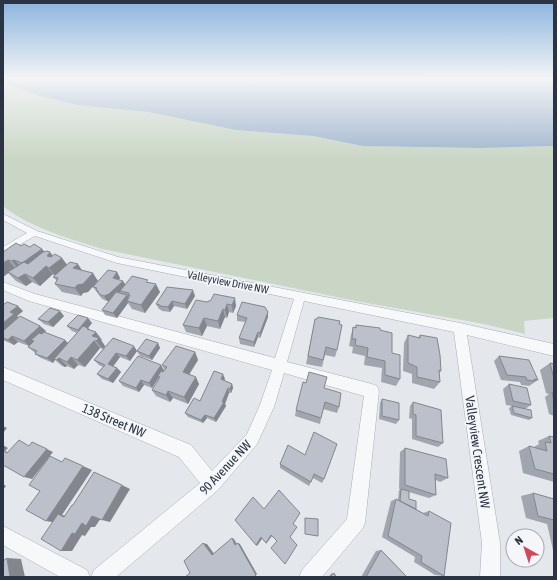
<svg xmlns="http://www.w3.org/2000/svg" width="557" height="580" font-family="'Asap Condensed',sans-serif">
	<rect width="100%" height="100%" fill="#e4e7ec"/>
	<!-- green -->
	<path fill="#c9d6c5" d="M 352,78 L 547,78 L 377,80 Z
		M 3,80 L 236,130 L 313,136 L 363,146 L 480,148 L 554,146 L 554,318 L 524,321 L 525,334 L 484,324 L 356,301 L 107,250 C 77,242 26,226 3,206 Z"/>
	<!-- water -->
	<path fill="#9fb4cc" d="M 3,78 L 377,80 L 554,78 L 554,146 L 480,148 L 363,146 L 313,136 L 236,130 L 149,112 L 77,105 L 40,96 L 3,82 Z"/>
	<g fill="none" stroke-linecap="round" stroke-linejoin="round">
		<!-- minor casing -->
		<g stroke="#a9aeb7" stroke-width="1">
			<path id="minor" d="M 3,214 L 37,231 L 118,257 L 460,323 L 554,344 L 554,356 L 467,335 L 500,543 L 500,577 L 480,577 L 482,543 L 454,332 L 304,301 L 287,362 L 372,384 L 377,386 L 379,391 L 365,523 L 362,529 L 322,577 L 299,577 L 302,570 L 347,519 L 364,396 L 284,373 L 274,407 L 257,444 L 218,490 L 116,577 L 91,577 L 94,570 L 200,483 L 179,457 L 3,380 L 3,367 L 191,445 L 212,471 L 247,434 L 260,405 L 272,370 L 29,301 L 3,290 L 3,282 L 35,294 L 275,358 L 294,299 L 117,263 L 35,236 L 3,254 L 3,247 L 27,233 L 3,220 Z
				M 3,526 L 87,570 L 90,577 L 60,577 L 3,545 Z"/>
		</g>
		<!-- minor -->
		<use href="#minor" fill="#f7f8fa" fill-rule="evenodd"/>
	</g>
	<!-- wall -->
	<path fill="#a1a5ae" d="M 21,246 L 42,249 L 44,251 L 67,265 L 82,270 L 98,281 L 88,292 L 83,293 L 81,296 L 62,292 L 55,284 L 57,281 L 53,277 L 55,276 L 53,274 L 40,286 L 32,282 L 26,286 L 16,281 L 8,273 L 3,277 L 3,252 Z
		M 117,272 L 120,278 L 118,280 L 123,281 L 125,284 L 149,282 L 160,292 L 145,313 L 132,309 L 128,303 L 117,318 L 105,315 L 102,310 L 109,300 L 107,301 L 102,299 L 93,287 Z
		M 195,296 L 187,309 L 174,306 L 170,312 L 162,311 L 161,310 L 159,309 L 156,304 Z
		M 211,300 L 236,306 L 233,313 L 229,312 L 227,318 L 225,317 L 220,329 L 207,326 L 202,336 L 186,332 L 183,325 L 207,302 Z
		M 3,305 L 23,311 L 17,316 L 18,317 L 40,326 L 46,331 L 44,332 L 68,343 L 77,333 L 72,331 L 67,326 L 92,323 L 88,328 L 102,340 L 101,340 L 105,346 L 103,349 L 100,348 L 85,367 L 78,365 L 74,369 L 67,366 L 65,367 L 62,366 L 55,360 L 53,363 L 41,358 L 35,354 L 35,353 L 34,352 L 28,347 L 29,346 L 18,342 L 14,345 L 3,340 Z
		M 237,315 L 268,317 L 260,338 L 258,337 L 254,347 L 240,344 L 239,338 L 246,322 L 237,321 Z
		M 64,316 L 53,327 L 44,324 L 38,319 Z
		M 315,319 L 337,350 L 335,357 L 325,355 L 322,367 L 306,364 Z
		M 356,325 L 380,330 L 392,353 L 400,379 L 396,386 L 381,382 L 382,368 L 364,365 L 365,356 L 352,353 L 353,347 L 349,346 L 351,335 L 353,327 L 355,328 Z
		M 408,335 L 418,338 L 420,335 L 441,371 L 439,373 L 440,382 L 434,389 L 412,383 L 412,374 L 403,371 L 404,343 Z
		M 113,338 L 137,351 L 158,343 L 160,348 L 152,360 L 140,356 L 137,351 L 130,361 L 120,357 L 113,366 L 117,368 L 121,372 L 113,383 L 102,379 L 97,374 L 103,367 L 99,365 L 94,360 Z
		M 195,352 L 198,360 L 189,375 L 199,384 L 188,404 L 173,398 L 170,402 L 156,396 L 152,390 L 159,378 L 159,377 L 152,388 L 144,385 L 139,392 L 123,386 L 119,381 L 164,370 L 163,372 L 165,370 L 162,365 Z
		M 499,356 L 538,380 L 529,386 L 521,385 L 520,382 L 501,380 L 494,361 Z
		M 550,363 L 554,364 L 554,416 L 549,414 L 545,397 L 549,394 L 546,393 L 540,370 Z
		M 225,379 L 224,380 L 232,384 L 233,388 L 231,393 L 229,393 L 225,404 L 226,406 L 216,422 L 207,418 L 203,423 L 188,417 L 185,413 Z
		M 509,384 L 531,405 L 525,409 L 532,418 L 529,420 L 511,415 L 509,408 L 512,406 L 506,405 L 503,389 Z
		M 324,388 L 339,407 L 337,413 L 323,409 L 320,424 L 295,416 L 296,410 Z
		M 382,399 L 399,420 L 396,424 L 379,419 L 380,403 Z
		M 413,402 L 443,443 L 438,447 L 412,439 L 412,419 L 409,418 L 410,406 Z
		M 549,436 L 554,437 L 554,482 L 523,473 L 519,451 L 529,446 L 534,447 L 539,444 L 538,441 Z
		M 288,445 L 324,479 L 322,483 L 313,478 L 309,486 L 280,468 L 280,464 Z
		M 405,448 L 448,478 L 440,482 L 436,480 L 436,495 L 429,498 L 409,492 L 409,499 L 416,509 L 423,513 L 429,511 L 444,576 L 435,575 L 414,562 L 415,557 L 382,537 L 391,501 L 396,499 L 398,500 L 399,490 L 401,489 L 399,489 L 400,452 Z
		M 533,493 L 554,499 L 554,550 L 553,550 L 547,524 L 526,518 L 521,496 Z
		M 381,550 L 407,577 L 361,577 L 376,551 Z
		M 332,573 L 334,573 L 336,577 L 328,577 Z"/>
	<!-- shaded-wall -->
	<path fill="#83868d" d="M 42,249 L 48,258 L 29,271 L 22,263 Z
		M 50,252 L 56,260 L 47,256 Z
		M 62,258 L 68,266 L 55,276 L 49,268 Z
		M 8,260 L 15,268 L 3,277 L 3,263 Z
		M 14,260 L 22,268 L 19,270 L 12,261 Z
		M 78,264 L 83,272 L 73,268 Z
		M 46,266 L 53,274 L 40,286 L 33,278 Z
		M 117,272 L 120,278 L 116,284 L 113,278 Z
		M 93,273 L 98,281 L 88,292 L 83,293 L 81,296 L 75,288 Z
		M 25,274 L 32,282 L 26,286 L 18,278 Z
		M 123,281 L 126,286 L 120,291 L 120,292 L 113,300 L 107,301 L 104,296 Z
		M 156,284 L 160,292 L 145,313 L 141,305 Z
		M 193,290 L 195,296 L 187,309 L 185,304 Z
		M 127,295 L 130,301 L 127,301 L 128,303 L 117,318 L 113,313 Z
		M 235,298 L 236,306 L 233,313 L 232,305 Z
		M 172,301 L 174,306 L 170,312 L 168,307 Z
		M 227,304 L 229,312 L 227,318 L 225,310 Z
		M 18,306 L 23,311 L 17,316 L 20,319 L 6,332 L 3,329 L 3,323 L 10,312 Z
		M 223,309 L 225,317 L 220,329 L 218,321 Z
		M 60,311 L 64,316 L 53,327 L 48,322 Z
		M 268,312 L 268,317 L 260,338 L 260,333 Z
		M 88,318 L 92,323 L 88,328 L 94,334 L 96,332 L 102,340 L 101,340 L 105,346 L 103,349 L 96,341 L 82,335 L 78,330 Z
		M 204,318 L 207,326 L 202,336 L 199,328 Z
		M 40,326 L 46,331 L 35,341 L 31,340 L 34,342 L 29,346 L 24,341 Z
		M 258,332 L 258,337 L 254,347 L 254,342 Z
		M 12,336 L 18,342 L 14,345 L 8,340 Z
		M 65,340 L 70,345 L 54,359 L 55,360 L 53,363 L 47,358 Z
		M 94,341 L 100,348 L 85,367 L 77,360 Z
		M 158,343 L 160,348 L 152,360 L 149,356 Z
		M 134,346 L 137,351 L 130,361 L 126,356 Z
		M 195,352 L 198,360 L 186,379 L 183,372 Z
		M 116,353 L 120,357 L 112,368 L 108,364 Z
		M 71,357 L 78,365 L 74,369 L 67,362 Z
		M 59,358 L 67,366 L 65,367 L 57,360 Z
		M 161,365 L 164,370 L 159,376 L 158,376 L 159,377 L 152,388 L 149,383 Z
		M 117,368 L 121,372 L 113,383 L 108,379 Z
		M 223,374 L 225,379 L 223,383 L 221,379 Z
		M 196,377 L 199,384 L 188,404 L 184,397 Z
		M 141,380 L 144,385 L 139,392 L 136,388 Z
		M 232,384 L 233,388 L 231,393 L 230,389 Z
		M 228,388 L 229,393 L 225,404 L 226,406 L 216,422 L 214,418 L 222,402 Z
		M 168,391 L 173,398 L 170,402 L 166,395 Z
		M 205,415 L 207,418 L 203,423 L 201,420 Z
		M 3,426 L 7,428 L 3,433 Z
		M 32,442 L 53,452 L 32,479 L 24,477 Z
		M 3,445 L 8,448 L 5,451 L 12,454 L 3,453 Z
		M 83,466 L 92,470 L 62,515 L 68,516 L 57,523 L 46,521 Z
		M 3,484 L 6,486 L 3,490 Z
		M 122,485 L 130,489 L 110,522 L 102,520 Z
		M 92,516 L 101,518 L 95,527 L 91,527 L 85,536 L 82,535 L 72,551 L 61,551 L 72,533 L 82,523 Z
		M 271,535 L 272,536 L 266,544 L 266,543 Z
		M 261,537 L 262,539 L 257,546 L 256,545 Z
		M 232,538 L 234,539 L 238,546 L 235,545 Z
		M 203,543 L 207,544 L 215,555 L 212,555 Z
		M 238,543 L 240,544 L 257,574 L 254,577 Z
		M 7,558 L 21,559 L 25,577 L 10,577 Z"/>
	<!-- building -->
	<path fill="#bbc0ca" stroke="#83868d" d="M 16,243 L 21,246 L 24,244 L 30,247 L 34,244 L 42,249 L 22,263 L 14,260 L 12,261 L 8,260 L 3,263 L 3,252 Z
		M 47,251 L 50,252 L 47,256 L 51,257 L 55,254 L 62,258 L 49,268 L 46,266 L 33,278 L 25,274 L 18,278 L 8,272 L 24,262 L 28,264 L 43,252 Z
		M 70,262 L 78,264 L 73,268 L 93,273 L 83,284 L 77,285 L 75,288 L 55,284 L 58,278 L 53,277 Z
		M 108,270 L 117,272 L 113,278 L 123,281 L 109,294 L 104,296 L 99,294 L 98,291 L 96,290 L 97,288 L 93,287 Z
		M 132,276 L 148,280 L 146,282 L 156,284 L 141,305 L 127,301 L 130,295 L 128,295 L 129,293 L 120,291 Z
		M 167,287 L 193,290 L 185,304 L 172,301 L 168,307 L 160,306 L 160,305 L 156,304 Z
		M 116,292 L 127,295 L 113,313 L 102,310 Z
		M 214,294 L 235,298 L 232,305 L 227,304 L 225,310 L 223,309 L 218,321 L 204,318 L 199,328 L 183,325 L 196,300 L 207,302 L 211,300 Z
		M 7,302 L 18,306 L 10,312 L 14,314 L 3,323 L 3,305 Z
		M 242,302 L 265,307 L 268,312 L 260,333 L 258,332 L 254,342 L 239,338 L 247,318 L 237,315 Z
		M 50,308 L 60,311 L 48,322 L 38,319 Z
		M 78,315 L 88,318 L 78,330 L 67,326 Z
		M 20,316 L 40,326 L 24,341 L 12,336 L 8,340 L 3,338 L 3,331 Z
		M 318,317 L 340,321 L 339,324 L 342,325 L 337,350 L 326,347 L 323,360 L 308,356 L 315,319 L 317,319 Z
		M 356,325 L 380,328 L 380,330 L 392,333 L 392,353 L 400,355 L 400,379 L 385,375 L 385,361 L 367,357 L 368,348 L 355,345 L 356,339 L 352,339 L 353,327 L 356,328 Z
		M 83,326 L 88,328 L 87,329 L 96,332 L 92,336 L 99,338 L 96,341 L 94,341 L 77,360 L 71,357 L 67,362 L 59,358 L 57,360 L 54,359 Z
		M 44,332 L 65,340 L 47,358 L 35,354 L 37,351 L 28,347 L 34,341 L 31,340 L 39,333 L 42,334 Z
		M 408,335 L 420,338 L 420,335 L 437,338 L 440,355 L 441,371 L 439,370 L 440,382 L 417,377 L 417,367 L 408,363 Z
		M 113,338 L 134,346 L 126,356 L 116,353 L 108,364 L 117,368 L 108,379 L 97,374 L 105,365 L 94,360 Z
		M 146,339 L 158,343 L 149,356 L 137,351 Z
		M 176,346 L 195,352 L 183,372 L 196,377 L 184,397 L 168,391 L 166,395 L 152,390 L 160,377 L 158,376 L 161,371 L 163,372 L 167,367 L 162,365 Z
		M 138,356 L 161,365 L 149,383 L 141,380 L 136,388 L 119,381 Z
		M 499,356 L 529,360 L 538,380 L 534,379 L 535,381 L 527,380 L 526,377 L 507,375 Z
		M 550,363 L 554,364 L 554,379 Z
		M 214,371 L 223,374 L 221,379 L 232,384 L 230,389 L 228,388 L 222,402 L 224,402 L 214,418 L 205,415 L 201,420 L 185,413 L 194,398 L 200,401 Z
		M 309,372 L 327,377 L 324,388 L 341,393 L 339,407 L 325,402 L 321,418 L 296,410 L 303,382 L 306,383 Z
		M 509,384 L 527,388 L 531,405 L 513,401 Z
		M 552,392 L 554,393 L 554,402 Z
		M 382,399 L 399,403 L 399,420 L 382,416 Z
		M 413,402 L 441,410 L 443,443 L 416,436 L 416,415 L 413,414 Z
		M 512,406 L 531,410 L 532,418 L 514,413 Z
		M 314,432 L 337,444 L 324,479 L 314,474 L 311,482 L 280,464 L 288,445 L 305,455 Z
		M 549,436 L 554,437 L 554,474 L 535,469 L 529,446 L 547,451 L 545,442 L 551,443 Z
		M 19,440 L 29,446 L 32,442 L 47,449 L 24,477 L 3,465 L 3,452 L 4,451 L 7,453 Z
		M 405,448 L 446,459 L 448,478 L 435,474 L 436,495 L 405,485 Z
		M 50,456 L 62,462 L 65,458 L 83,466 L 46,521 L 26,510 L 40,491 L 29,485 Z
		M 94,472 L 122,485 L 102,520 L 92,516 L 86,526 L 82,523 L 75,534 L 72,533 L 61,551 L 41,539 L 58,514 L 64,517 L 72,505 L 73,505 Z
		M 401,489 L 409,491 L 409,499 L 416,501 L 416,509 L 400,501 Z
		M 279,490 L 300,513 L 293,524 L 297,527 L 290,537 L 297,545 L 285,564 L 271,548 L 277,541 L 271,535 L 266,543 L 261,537 L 256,545 L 235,520 L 253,497 L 264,509 Z
		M 533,493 L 554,499 L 554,520 L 538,516 Z
		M 396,499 L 428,516 L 429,511 L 451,523 L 444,576 L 421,562 L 422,556 L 388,536 Z
		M 305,518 L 318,519 L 318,536 L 305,534 Z
		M 232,538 L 235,545 L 238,543 L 256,575 L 254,577 L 185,577 L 190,573 L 184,561 L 203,543 L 212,555 Z
		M 381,550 L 407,577 L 366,577 Z
		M 7,558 L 10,577 L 3,577 L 3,561 Z
		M 334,573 L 336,577 L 330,577 Z"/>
	<!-- sky -->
	<linearGradient id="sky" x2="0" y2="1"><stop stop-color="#8bb4dd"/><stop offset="0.49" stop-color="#f3f4f6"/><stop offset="1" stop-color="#f3f4f6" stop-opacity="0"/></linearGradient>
	<rect width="557" height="160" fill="url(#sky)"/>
	<g text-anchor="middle" stroke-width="3.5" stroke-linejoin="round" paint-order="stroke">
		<!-- street labels -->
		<g font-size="11" fill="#2b3445" stroke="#f4f6f9">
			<text transform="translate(228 282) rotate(11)" y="4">Valleyview Drive NW</text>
		</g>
		<!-- near-street labels -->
		<g font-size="13" fill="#2b3445" stroke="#f4f6f9">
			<text transform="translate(114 420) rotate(23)" y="5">138 Street NW</text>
			<text transform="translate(478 452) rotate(82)" y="5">Valleyview Crescent NW</text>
			<text transform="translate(225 467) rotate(-47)" y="5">90 Avenue NW</text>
		</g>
	</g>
	<!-- border -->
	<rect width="557" height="580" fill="none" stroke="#2b3445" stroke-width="8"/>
	<!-- north arrow -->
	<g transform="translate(525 548) rotate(321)"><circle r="19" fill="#f4f6f9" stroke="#a4a8b1"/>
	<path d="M0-3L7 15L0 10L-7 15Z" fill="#d1495b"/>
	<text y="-6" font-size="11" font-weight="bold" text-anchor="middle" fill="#2b3445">N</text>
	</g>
</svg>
